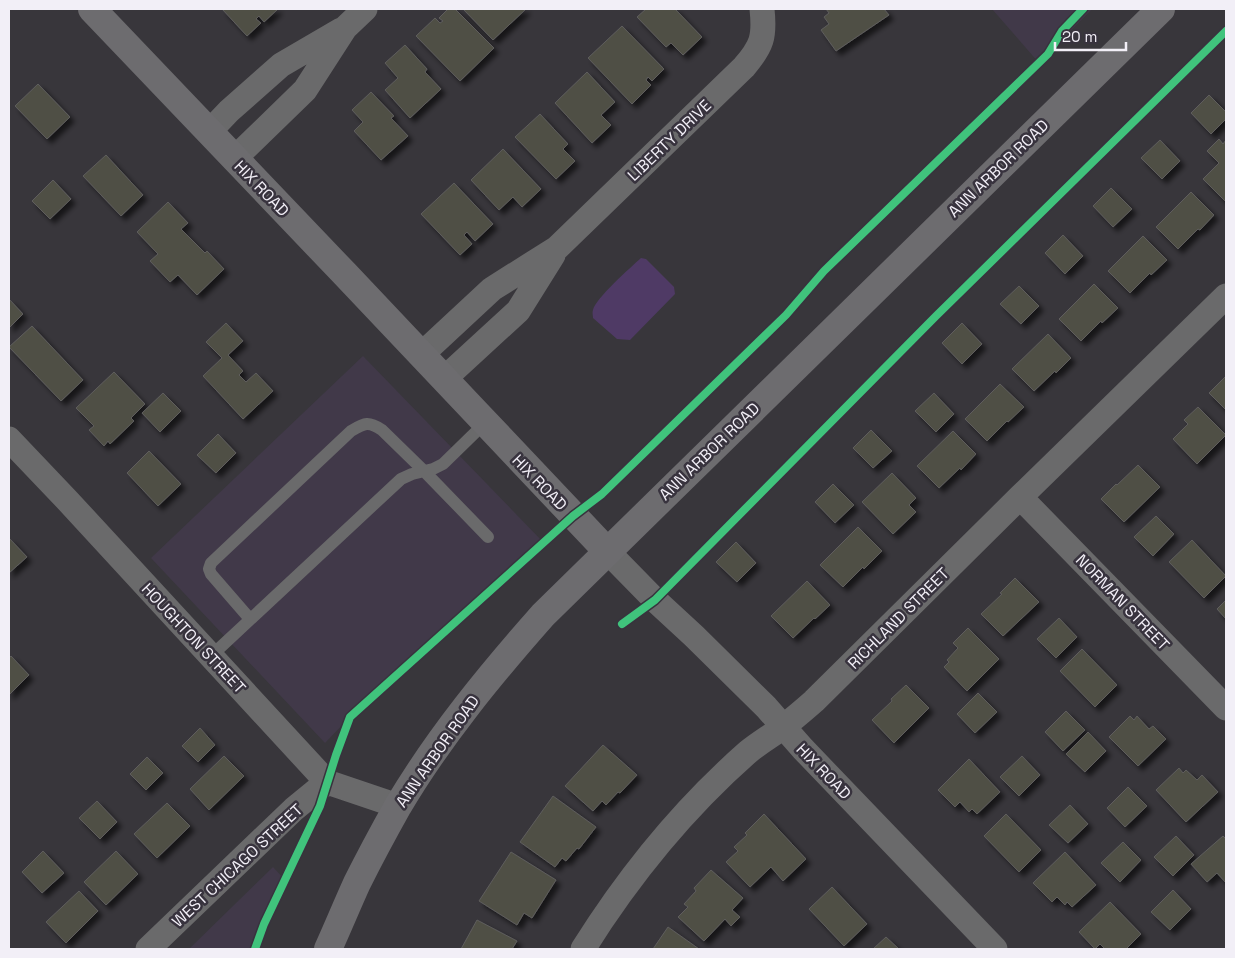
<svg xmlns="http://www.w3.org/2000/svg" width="1235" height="958" font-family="'Space Grotesk',sans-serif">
	<defs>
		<filter id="shadow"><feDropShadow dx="4.5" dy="4.5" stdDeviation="2.5" flood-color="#0009"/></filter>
	</defs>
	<rect width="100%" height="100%" fill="#38363b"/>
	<!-- built -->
	<path fill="#413949" d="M 992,9 L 1092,9 L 1039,63 Z
		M 363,356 L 544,543 L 350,717 L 325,743 L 151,558 Z
		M 273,867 L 285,880 L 258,949 L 189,949 Z"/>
	<!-- green -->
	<path fill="#4f3a65" d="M 641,258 L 646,259 L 674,287 L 675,294 L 630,340 L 617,339 L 593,318 C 593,316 592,312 593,310 C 595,299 631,267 641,258 Z"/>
	<!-- building -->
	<path fill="#505045" stroke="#5e5d5d" filter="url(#shadow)" d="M 222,9 L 278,9 L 264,22 L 259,16 L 256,19 L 261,23 L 247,36 Z
		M 448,9 L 455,9 L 494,48 L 460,81 L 416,36 L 435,18 L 440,23 L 443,21 L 439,18 Z
		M 463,9 L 526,9 L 493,40 Z
		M 646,9 L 675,9 L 702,37 L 683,55 L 671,43 L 666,47 L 637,17 Z
		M 826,9 L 884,9 L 889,15 L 836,51 L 821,30 L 829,24 L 824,17 L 829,13 Z
		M 622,26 L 664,69 L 652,81 L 648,77 L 646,80 L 651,85 L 632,104 L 588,58 Z
		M 405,45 L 427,69 L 425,72 L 441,89 L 410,118 L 385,90 L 398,78 L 385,63 Z
		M 587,72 L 615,102 L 601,115 L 611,125 L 592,143 L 555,103 Z
		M 38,84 L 70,117 L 47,139 L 15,106 Z
		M 371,92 L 394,116 L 391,118 L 408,136 L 381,160 L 354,131 L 363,122 L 352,110 Z
		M 1209,95 L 1226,112 L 1226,119 L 1211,134 L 1191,113 Z
		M 540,114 L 568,144 L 563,149 L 575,161 L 556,179 L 515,137 Z
		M 1219,139 L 1223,144 L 1226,140 L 1226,202 L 1203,179 L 1219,163 L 1207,151 Z
		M 1160,140 L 1180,161 L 1162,179 L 1141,158 Z
		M 503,149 L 541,189 L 522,207 L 513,197 L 499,210 L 471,180 Z
		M 106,155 L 143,195 L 121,216 L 83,176 Z
		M 53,180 L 71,199 L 50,219 L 32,201 Z
		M 454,183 L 493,224 L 475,241 L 467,232 L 464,235 L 472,244 L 460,255 L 421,214 Z
		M 1111,188 L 1132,209 L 1113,227 L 1093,206 Z
		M 1191,192 L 1214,215 L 1200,230 L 1198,229 L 1178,249 L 1156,227 Z
		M 168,202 L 188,223 L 181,229 L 205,253 L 207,251 L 224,269 L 197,295 L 178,275 L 170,282 L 150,261 L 158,254 L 137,232 Z
		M 1063,235 L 1083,256 L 1065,274 L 1045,253 Z
		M 1143,236 L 1167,260 L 1151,275 L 1150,273 L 1130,293 L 1108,271 Z
		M 1094,284 L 1118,308 L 1102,323 L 1101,321 L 1081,341 L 1059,319 Z
		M 1019,286 L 1039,306 L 1021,324 L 1000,304 Z
		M 9,299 L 23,314 L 9,328 Z
		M 226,323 L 243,341 L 228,355 L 243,371 L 239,375 L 246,382 L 256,373 L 273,391 L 243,419 L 203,376 L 222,358 L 206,342 Z
		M 962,323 L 982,344 L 962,364 L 942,343 Z
		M 32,326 L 83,380 L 61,401 L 9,347 Z
		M 1048,334 L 1071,358 L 1056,373 L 1055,371 L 1034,391 L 1012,369 Z
		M 114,372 L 145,404 L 131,418 L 134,421 L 110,444 L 108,441 L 104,446 L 89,430 L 94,426 L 76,408 Z
		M 1226,376 L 1226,410 L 1209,393 Z
		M 1000,384 L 1024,407 L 1008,422 L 1007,421 L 987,441 L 965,419 Z
		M 163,393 L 181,411 L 160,432 L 142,413 Z
		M 934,393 L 954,414 L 936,432 L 915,411 Z
		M 1198,407 L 1226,435 L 1197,464 L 1173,439 L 1188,424 L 1184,420 Z
		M 871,430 L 892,451 L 873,468 L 853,448 Z
		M 953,431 L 976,454 L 961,470 L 960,468 L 939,488 L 917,466 Z
		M 218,434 L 236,453 L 216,473 L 197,455 Z
		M 149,451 L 181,484 L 158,506 L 127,473 Z
		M 1138,465 L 1160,487 L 1124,522 L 1101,499 L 1116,484 L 1117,485 Z
		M 892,473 L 916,498 L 909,505 L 916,512 L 893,534 L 862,502 Z
		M 833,484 L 854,505 L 835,523 L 815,502 Z
		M 1156,516 L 1174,534 L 1153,556 L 1134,537 Z
		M 858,527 L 882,551 L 864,569 L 863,567 L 843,587 L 820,565 Z
		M 9,538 L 27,557 L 9,573 Z
		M 1192,540 L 1226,576 L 1204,598 L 1169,562 Z
		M 736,542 L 756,563 L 737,582 L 716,562 Z
		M 1015,578 L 1039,602 L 1003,636 L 981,614 L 1002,594 L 1000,593 Z
		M 807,581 L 830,605 L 815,619 L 814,618 L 793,638 L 771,616 Z
		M 1226,600 L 1226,619 L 1217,609 Z
		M 1059,618 L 1077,637 L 1056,658 L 1037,639 Z
		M 968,628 L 999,659 L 967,691 L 944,667 L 949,662 L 947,660 L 958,648 L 953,643 Z
		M 1082,649 L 1117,685 L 1095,707 L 1060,671 Z
		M 11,656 L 29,675 L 9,695 L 9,658 Z
		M 906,685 L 929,708 L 894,743 L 872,720 L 892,701 L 891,699 Z
		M 978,693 L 997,712 L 975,733 L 957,714 Z
		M 1066,711 L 1085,730 L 1063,751 L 1045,732 Z
		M 1130,716 L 1134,720 L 1137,716 L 1149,729 L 1153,726 L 1166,739 L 1138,766 L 1109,737 Z
		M 200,728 L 215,745 L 198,762 L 182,746 Z
		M 1088,732 L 1106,751 L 1085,772 L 1066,754 Z
		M 603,745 L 637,775 L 620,793 L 618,792 L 606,805 L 602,801 L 593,811 L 565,786 Z
		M 224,756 L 244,776 L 209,810 L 190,789 Z
		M 1022,756 L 1040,775 L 1019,796 L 1000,777 Z
		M 147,757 L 163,773 L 146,790 L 130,774 Z
		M 969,759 L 1000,792 L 977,814 L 972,809 L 969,812 L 960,802 L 955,807 L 938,790 Z
		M 1179,768 L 1183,773 L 1186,770 L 1197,780 L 1202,775 L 1218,792 L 1186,822 L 1156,790 Z
		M 1128,787 L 1147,806 L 1125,827 L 1107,808 Z
		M 553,796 L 596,827 L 579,849 L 577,848 L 566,861 L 562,858 L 555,867 L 520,842 Z
		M 97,801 L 117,822 L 100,839 L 79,818 Z
		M 167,803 L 190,826 L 157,858 L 134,834 Z
		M 1070,805 L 1088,824 L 1068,843 L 1049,825 Z
		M 764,814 L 806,859 L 783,881 L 771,867 L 750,887 L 726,862 L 738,851 L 734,847 L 747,835 L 745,833 Z
		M 1006,814 L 1041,850 L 1019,872 L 984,836 Z
		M 1176,836 L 1194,855 L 1173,876 L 1154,857 Z
		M 1223,836 L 1226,839 L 1226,883 L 1217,873 L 1207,882 L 1191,864 Z
		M 1123,842 L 1141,860 L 1120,882 L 1101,863 Z
		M 43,851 L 64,873 L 42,893 L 22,872 Z
		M 116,851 L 138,874 L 106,905 L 84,882 Z
		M 511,852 L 556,880 L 532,918 L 524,913 L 517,925 L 479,901 Z
		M 1065,852 L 1096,885 L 1072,907 L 1067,902 L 1065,905 L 1057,897 L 1052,902 L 1033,883 Z
		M 711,870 L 743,898 L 732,910 L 740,917 L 731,926 L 725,919 L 704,941 L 678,917 L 688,907 L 684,904 L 696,891 L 694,888 Z
		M 832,887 L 867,924 L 844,946 L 809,909 Z
		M 1173,890 L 1191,909 L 1170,930 L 1151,912 Z
		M 79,891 L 98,911 L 66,943 L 46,922 Z
		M 1110,902 L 1141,934 L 1126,949 L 1105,949 L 1100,944 L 1095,949 L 1079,932 Z
		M 477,920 L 517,941 L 512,949 L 461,949 Z
		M 668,927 L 699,949 L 653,949 Z
		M 886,937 L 899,949 L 873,949 Z"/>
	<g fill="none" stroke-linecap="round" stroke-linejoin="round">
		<!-- lane -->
		<path stroke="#6a6a6b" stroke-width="12" d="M 250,619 L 211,574 L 209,569 L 211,563 L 351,431 C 365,423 368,421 382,430 L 424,471 L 488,537
			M 211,656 L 401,479 L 412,474 L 433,469 L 443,464 L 485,423"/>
		<!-- street -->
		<path stroke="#6a6a6b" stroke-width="25" d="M 209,132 L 229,111 L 281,65 L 341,30
			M 234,159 L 305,90 L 345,28 L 365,9
			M 421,355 L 492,289 L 557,248 L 744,67 C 762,46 765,37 762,9
			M 444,379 L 518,311 L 553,255
			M 9,439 L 67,500 L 327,782 L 398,806
			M 1020,497 L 1226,708
			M 607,551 L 655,600 L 694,636 L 766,707 L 803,749 L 995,949
			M 148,949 L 294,809 L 327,782
			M 583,949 C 630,874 682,810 748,752 C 759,743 771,736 782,728 C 793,719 804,710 814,701 L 1020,497 L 1226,296"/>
		<!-- secondary -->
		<path stroke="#6d6c6f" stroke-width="28" d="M 92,9 C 176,97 260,186 345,274 C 433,366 519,459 607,551
			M 328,949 C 338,927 347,905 357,883 C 370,857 384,831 398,806 C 439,737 490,675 543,615 L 1161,9"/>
		<!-- cycleway casing -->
		<g stroke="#38333e" stroke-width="11">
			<path id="cycleway" d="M 622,624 L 655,600 L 936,316 L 1226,31
				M 255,949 L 264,924 L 320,806 L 336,755 L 350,717 L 573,516 L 602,494 L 786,315 L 824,271 L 1048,54 L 1062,31 L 1083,9"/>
		</g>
		<!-- cycleway -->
		<use href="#cycleway" stroke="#40c37c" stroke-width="8"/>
	</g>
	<g text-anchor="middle" stroke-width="5" stroke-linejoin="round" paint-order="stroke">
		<!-- street labels -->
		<g font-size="16" fill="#f2eff7" stroke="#38333e">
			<text transform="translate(669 140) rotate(-44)" y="6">LIBERTY DRIVE</text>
			<text transform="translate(998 168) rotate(-44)" y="6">ANN ARBOR ROAD</text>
			<text transform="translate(262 188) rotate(46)" y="6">HIX ROAD</text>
			<text transform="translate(709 451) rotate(-44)" y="6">ANN ARBOR ROAD</text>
			<text transform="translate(540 482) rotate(46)" y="6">HIX ROAD</text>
			<text transform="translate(1123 602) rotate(46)" y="6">NORMAN STREET</text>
			<text transform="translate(898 618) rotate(-45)" y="6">RICHLAND STREET</text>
			<text transform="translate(194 638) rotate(47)" y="6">HOUGHTON STREET</text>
			<text transform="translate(437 751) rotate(-55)" y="6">ANN ARBOR ROAD</text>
			<text transform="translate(824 771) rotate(46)" y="6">HIX ROAD</text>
			<text transform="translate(237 865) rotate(-43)" y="6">WEST CHICAGO STREET</text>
		</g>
	</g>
	<!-- border -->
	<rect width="1235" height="958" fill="none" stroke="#f2eff7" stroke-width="20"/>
	<!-- scale -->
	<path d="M1055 42v8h71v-8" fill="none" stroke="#f2eff7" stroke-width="2.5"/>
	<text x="1062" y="42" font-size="15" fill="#f2eff7" stroke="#38333e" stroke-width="4" paint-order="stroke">20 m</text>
</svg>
